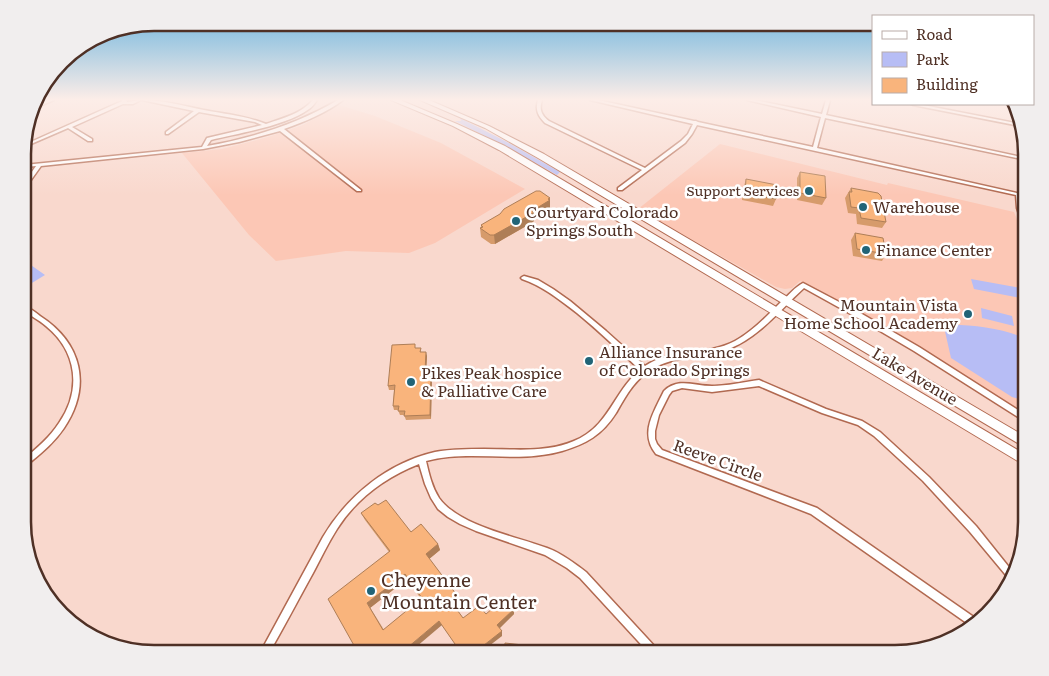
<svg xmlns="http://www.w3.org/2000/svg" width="1049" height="676" font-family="Literata,serif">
	<rect width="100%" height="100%" fill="#f9d8cd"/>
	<!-- built -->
	<path fill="#fcc7b5" d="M 339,105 L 375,116 L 441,143 L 525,189 L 435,243 L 409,253 L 346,251 L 276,261 L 249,235 L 182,153 L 222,149 L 268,137 L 303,125 Z
		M 720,144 L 887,185 L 888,183 L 1014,212 L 1026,241 L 1026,415 L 829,295 L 800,281 L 792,288 L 785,289 L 776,287 L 638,209 Z"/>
	<!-- green -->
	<path fill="#b7bdf5" d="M 460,118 L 507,142 L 560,172 L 557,175 L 507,147 L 455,121 L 461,121 Z
		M 28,263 L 45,275 L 27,286 L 24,283 L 24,266 Z
		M 971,279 L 1026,289 L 1026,299 L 974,289 Z
		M 981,308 L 1012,316 L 1014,326 L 982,318 Z
		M 947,325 C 969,324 1007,329 1026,339 L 1026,401 L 1012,397 L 951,358 L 944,327 Z"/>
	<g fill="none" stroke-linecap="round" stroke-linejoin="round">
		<!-- street casing -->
		<g stroke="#b16950" stroke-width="3">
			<path id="street" d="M 48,100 L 54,100 L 32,109 L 33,106 Z
				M 122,100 L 126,100 L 127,102 L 141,100 L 133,104 L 123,104 L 72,127 L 92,139 L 92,141 L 88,141 L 68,128 L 24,147 L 24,145 L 122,101 Z
				M 142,100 C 163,100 184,106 204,110 C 225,114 247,116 266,124 C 283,118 301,114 313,100 L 317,100 C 315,103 312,107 309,109 C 286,126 239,133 211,140 L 207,146 C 253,138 297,124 338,100 L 343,100 C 326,113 304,122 284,129 L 361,190 L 361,191 L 357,191 L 280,131 L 239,142 L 203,149 L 41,166 L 26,187 L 24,187 L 24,183 L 36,166 L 24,167 L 24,165 L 202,147 L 207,138 L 262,125 L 255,122 L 199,112 L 168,134 L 166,134 L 166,132 L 194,111 Z
				M 538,100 L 542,100 C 539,109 541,115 549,121 L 645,168 L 681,141 L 688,134 L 693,124 L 590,100 L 598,100 L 694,121 L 696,121 L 698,122 L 813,147 L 821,117 L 747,100 L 755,100 L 822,114 L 826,100 L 830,100 L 826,115 L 1026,158 L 1026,160 L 825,118 L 817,148 L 1026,195 L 1026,197 L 1021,196 C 1022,207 1026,217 1026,228 L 1023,226 L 1017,208 L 1016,195 L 697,125 L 692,134 L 685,143 L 622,190 L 618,190 L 618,188 L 642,170 L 545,123 C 538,116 535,110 538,100 Z
				M 911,104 L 918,104 L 1020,124 L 1020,126 L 913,105 Z
				M 524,276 L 538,280 L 553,289 L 570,301 L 606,331 L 645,366 C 672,348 707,356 735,341 C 753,331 768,315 782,301 C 789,295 795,287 803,283 L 862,314 L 919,347 L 1026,415 L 1026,422 L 914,351 L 858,318 L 804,288 C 782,308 759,337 731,348 C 703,359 670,354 645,374 C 632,384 624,399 616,413 C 602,435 586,444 562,451 C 517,464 470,449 426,461 C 429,474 432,487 439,498 C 459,526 515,536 547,548 C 561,553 574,563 586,572 L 658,650 L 659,653 L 649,653 L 580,578 L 567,568 L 545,555 L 476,531 L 460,524 L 448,517 L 438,509 L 431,498 L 425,484 L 419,464 C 386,477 356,499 337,529 C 328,543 321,558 313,573 C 298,600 284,627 269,653 L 260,653 L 323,537 C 348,495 388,463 435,452 C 451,449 468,449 484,449 C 514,449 546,453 574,441 C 610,426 613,392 640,370 C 620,351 599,331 577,313 C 560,300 543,286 522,279 L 521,278 L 522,277 Z
				M 24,306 C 30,308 35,312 40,316 C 82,343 92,386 64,428 C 54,443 40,454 27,465 L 24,466 L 24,459 C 37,448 50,437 59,423 C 82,390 77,351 46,326 C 39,320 31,316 24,311 Z
				M 759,380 L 826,409 L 862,421 L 880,432 L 929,477 L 976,526 L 1012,571 L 1010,580 L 970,532 L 923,481 L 874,436 L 858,425 L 822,413 L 759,386 L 712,392 L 682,388 L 672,391 L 669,395 L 659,415 L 655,431 L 655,439 L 657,444 L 662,450 L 817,508 L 978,620 L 971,626 L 811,514 L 656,454 C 639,433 654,412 664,391 C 678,377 695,386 712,386 C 726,386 745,382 759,380 Z"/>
		</g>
		<!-- primary casing -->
		<g stroke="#b16950" stroke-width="2">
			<path id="primary" d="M 391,100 L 400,100 L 457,124 L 505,146 L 1026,455 L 1026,466 L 499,150 L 453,126 Z
				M 420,100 L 429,100 L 489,126 L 544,154 L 1026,437 L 1026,448 L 538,158 L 485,128 Z"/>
		</g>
		<!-- street -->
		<use href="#street" fill="#fff" fill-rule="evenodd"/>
		<!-- primary -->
		<use href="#primary" fill="#fff" fill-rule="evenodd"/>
	</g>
	<!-- wall -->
	<path fill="#d69b6b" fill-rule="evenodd" d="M 800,172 L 826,198 L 822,205 L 797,200 L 797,178 Z
		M 746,179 L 776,199 L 773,206 L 742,200 L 744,186 Z
		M 851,188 L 886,222 L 882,228 L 857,224 L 856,214 L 848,213 L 845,198 Z
		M 550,198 L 550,209 L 534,219 L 534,221 L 528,225 L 495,244 L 491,244 L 481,237 L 480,228 L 481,228 L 481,225 Z
		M 855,233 L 886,254 L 882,261 L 853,256 L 851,240 Z
		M 416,348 L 427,356 L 426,371 L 432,375 L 431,419 L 406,420 L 404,415 L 400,415 L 398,410 L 394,410 L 393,406 L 394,390 L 389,390 L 388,386 Z
		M 361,513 L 411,532 L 438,544 L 440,550 L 429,559 L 462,602 L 463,607 L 458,611 L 463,618 L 486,614 L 514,614 L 499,628 L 502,631 L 502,636 L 455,644 L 442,625 L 356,649 L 389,552 L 365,520 ZM 407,579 L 421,599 L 384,630 L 370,608 Z
		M 1026,520 L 1026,530 L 1025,533 L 1018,525 Z"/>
	<!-- shaded-wall -->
	<path fill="#ae7e57" d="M 550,198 L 550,209 L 534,219 L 534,221 L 528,225 L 495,244 L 494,235 L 532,211 Z
		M 426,352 L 427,356 L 426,375 L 425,371 Z
		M 431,371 L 432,375 L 431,419 L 430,415 Z
		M 438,544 L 440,550 L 428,560 L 426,554 Z
		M 405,574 L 407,579 L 370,608 L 387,634 L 367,603 Z
		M 462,602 L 463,607 L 457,612 L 455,607 Z
		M 514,609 L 514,614 L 498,630 L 497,625 Z
		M 439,621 L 442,625 L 409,653 L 401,653 Z
		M 502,631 L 502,636 L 480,653 L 479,649 Z"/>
	<!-- building -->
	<path fill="#f9b47c" stroke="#ae7e57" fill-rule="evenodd" d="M 800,172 L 825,176 L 826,198 L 800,193 Z
		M 746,179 L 777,185 L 776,199 L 745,194 Z
		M 851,188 L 878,193 L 881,196 L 886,222 L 861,218 L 859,208 L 851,207 L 849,192 L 852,192 Z
		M 536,191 L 540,191 L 550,198 L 548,199 L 550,200 L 532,211 L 534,212 L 528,216 L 494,235 L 490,235 L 480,228 L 483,227 L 481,225 L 500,214 L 504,209 Z
		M 855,233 L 883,238 L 886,254 L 857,249 Z
		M 415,344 L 415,348 L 421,348 L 420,352 L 426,352 L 425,371 L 431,371 L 430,415 L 404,416 L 405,411 L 398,411 L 399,406 L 393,406 L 395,385 L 388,386 L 392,345 Z
		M 386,500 L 411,532 L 421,524 L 438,544 L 426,554 L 462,602 L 455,607 L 463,618 L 479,606 L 486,614 L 505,598 L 514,609 L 497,625 L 502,631 L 479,649 L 482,653 L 444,653 L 455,644 L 439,621 L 401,653 L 351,653 L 356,649 L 328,599 L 390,551 L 361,513 L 375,503 L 378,505 ZM 405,574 L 422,598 L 383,630 L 367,603 Z
		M 505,643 L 532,646 L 532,653 L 504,653 Z"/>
	<!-- sky -->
	<linearGradient id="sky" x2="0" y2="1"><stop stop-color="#63b1dd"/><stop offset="0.51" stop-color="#fcede8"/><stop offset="1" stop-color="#fcede8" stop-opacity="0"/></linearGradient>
	<rect width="1049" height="195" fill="url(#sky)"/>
	<!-- markers -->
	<g fill="#216477" stroke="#fff" stroke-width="2">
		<circle cx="809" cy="191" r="5"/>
		<circle cx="863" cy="207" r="5"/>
		<circle cx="516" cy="221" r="5"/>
		<circle cx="866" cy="250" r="5"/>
		<circle cx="968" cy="314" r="5"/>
		<circle cx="589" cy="361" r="5"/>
		<circle cx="411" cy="382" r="5"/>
		<circle cx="371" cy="591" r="5"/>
	</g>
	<g text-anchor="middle" stroke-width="5" stroke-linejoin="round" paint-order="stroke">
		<!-- far-poi labels -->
		<g font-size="14" fill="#4f3025" stroke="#fff" text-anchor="end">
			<text x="799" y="196">Support Services</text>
		</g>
		<!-- poi labels -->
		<g font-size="16" fill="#4f3025" stroke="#fff" text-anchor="start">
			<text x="873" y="213">Warehouse</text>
			<text x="526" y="218">Courtyard Colorado<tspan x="526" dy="18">Springs South</tspan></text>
			<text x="876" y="256">Finance Center</text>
			<text x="958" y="311" text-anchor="end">Mountain Vista<tspan x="958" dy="18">Home School Academy</tspan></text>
			<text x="599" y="358">Alliance Insurance<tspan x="599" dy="18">of Colorado Springs</tspan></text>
			<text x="421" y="379">Pikes Peak hospice<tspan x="421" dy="18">&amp; Palliative Care</tspan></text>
		</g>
		<!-- street labels -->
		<g font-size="16" fill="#4f3025" stroke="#fff">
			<text transform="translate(915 376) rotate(31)" y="6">Lake Avenue</text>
			<text transform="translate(718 460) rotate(20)" y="6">Reeve Circle</text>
		</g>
		<!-- near-poi labels -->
		<g font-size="19" fill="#4f3025" stroke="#fff" text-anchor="start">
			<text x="381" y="587">Cheyenne<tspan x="381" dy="22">Mountain Center</tspan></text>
		</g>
	</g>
	<!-- crop -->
	<path d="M0 0H1049V676H0ZM154 31H895A123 123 0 0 1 1018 154V522A123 123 0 0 1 895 645H154A123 123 0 0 1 31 522V154A123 123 0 0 1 154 31Z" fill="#f1eeee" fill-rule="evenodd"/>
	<path fill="none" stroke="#4f3025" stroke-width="2.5" d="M154 31H895A123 123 0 0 1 1018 154V522A123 123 0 0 1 895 645H154A123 123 0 0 1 31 522V154A123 123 0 0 1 154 31Z"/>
	<!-- legend -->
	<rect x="872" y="15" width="162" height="90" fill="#ffffff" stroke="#b9aca8"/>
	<rect x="882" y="31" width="25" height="8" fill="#ffffff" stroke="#b9aca8"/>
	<text x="916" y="40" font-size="15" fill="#4f3025">Road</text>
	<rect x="882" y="52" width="25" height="15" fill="#b7bdf5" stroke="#b9aca8"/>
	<text x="916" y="65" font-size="15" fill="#4f3025">Park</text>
	<rect x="882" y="78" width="25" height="15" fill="#f9b47c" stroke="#b9aca8"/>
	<text x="916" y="90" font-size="15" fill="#4f3025">Building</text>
</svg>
